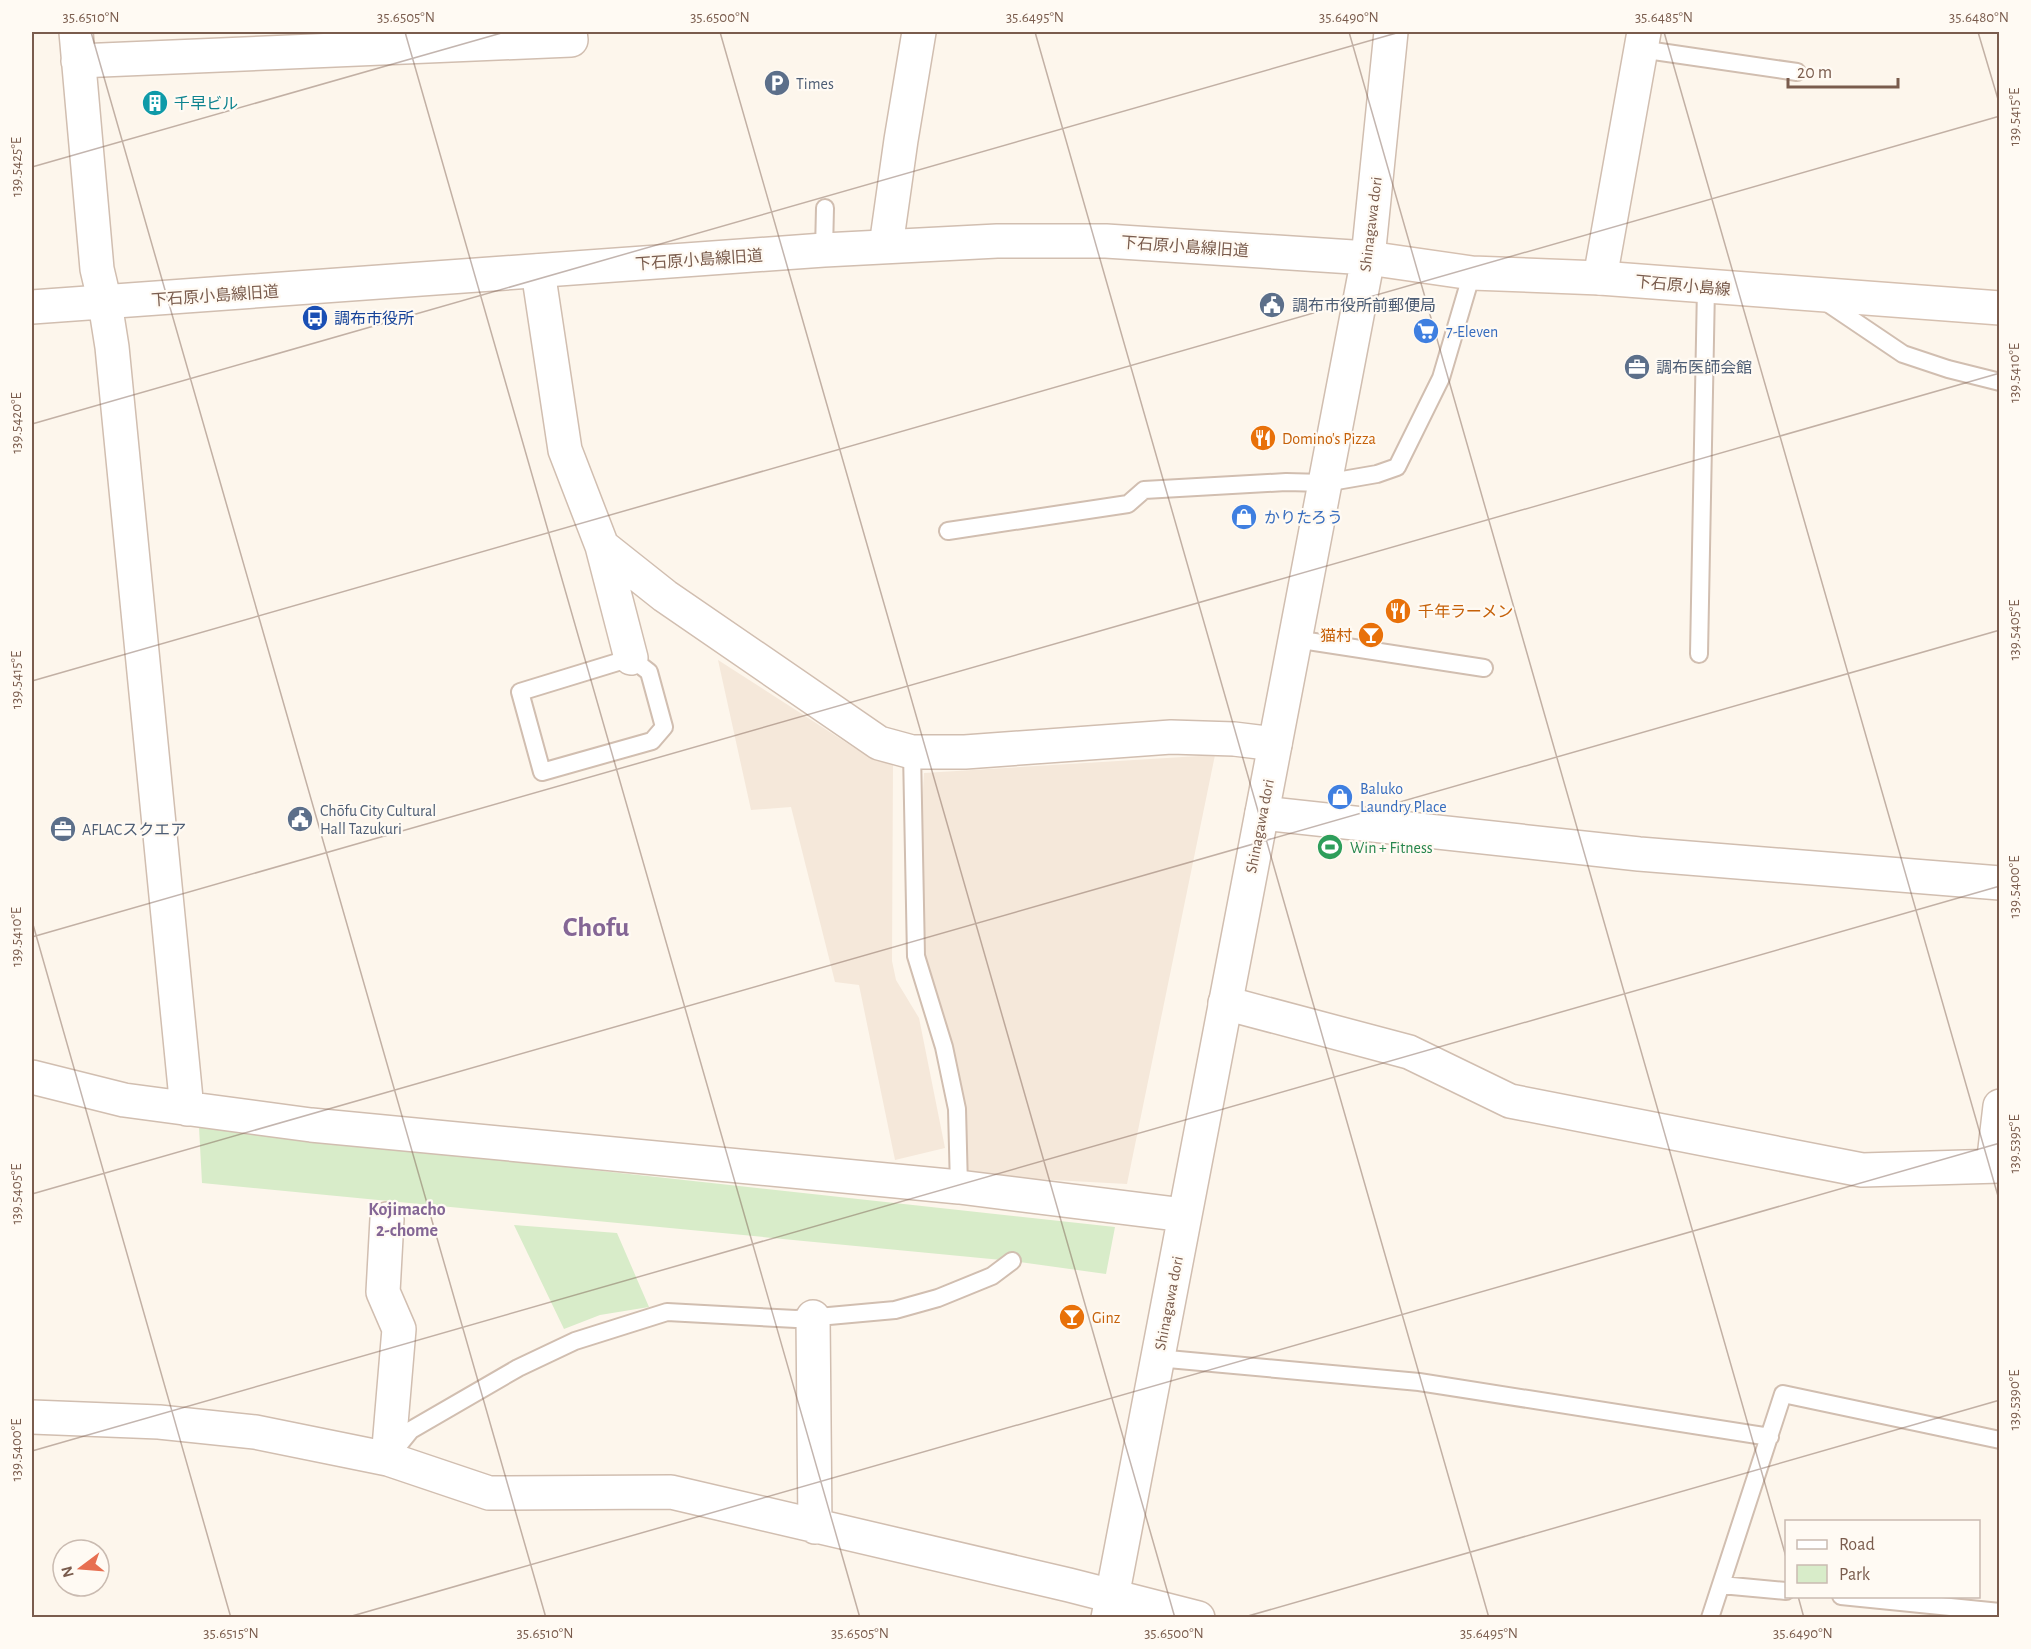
<svg xmlns="http://www.w3.org/2000/svg" width="2031" height="1649" font-family="'Alegreya Sans','Noto Sans JP',sans-serif">
	<rect width="100%" height="100%" fill="#fdf6ec"/>
	<!-- residential -->
	<path fill="#f5e8da" d="M 718,660 L 864,754 L 893,763 L 892,961 L 896,980 L 919,1018 L 945,1148 L 895,1160 L 859,985 L 835,982 L 791,807 L 751,810 Z
		M 1215,755 L 1127,1184 L 961,1175 L 944,1047 L 912,968 L 924,773 Z"/>
	<!-- green -->
	<path fill="#d8ecc9" d="M 199,1127 L 1115,1227 L 1106,1274 L 1012,1261 L 202,1183 Z
		M 514,1225 L 617,1233 L 649,1307 L 600,1315 L 564,1329 Z"/>
	<g fill="none" stroke-linecap="round" stroke-linejoin="round">
		<!-- service casing -->
		<g stroke="#d1beb0" stroke-width="20">
			<path id="service" d="M 1640,49 L 1797,72
				M 824,250 L 825,208
				M 1823,300 L 1903,354 L 1948,369 L 2000,382
				M 948,531 L 1128,504 L 1144,490 L 1286,482 L 1325,483 L 1377,474 L 1397,467 L 1441,378 L 1472,273
				M 1295,639 L 1484,668
				M 1699,654 L 1706,287
				M 631,658 L 649,672 L 664,727 L 652,741 L 542,772 L 520,692 Z
				M 912,752 L 916,956 L 944,1047 L 957,1109 L 959,1187
				M 1157,1358 L 1419,1382 L 1770,1437
				M 394,1451 L 411,1430 L 518,1368 L 575,1341 L 667,1312 L 796,1319 L 895,1310 L 938,1298 L 992,1276 L 1012,1261
				M 1721,1585 L 1786,1591
				M 1841,1596 L 2000,1612
				M 1710,1618 L 1783,1394 L 2000,1440"/>
		</g>
		<!-- minor casing -->
		<g stroke="#d1beb0" stroke-width="36">
			<path id="minor" d="M 76,32 L 97,269 L 105,303
				M 78,61 L 571,40 L 570,32
				M 886,246 L 901,140 L 919,32
				M 538,271 L 565,450 L 602,546 L 631,658
				M 1600,278 L 1644,32
				M 602,546 L 665,596 L 879,743 L 912,752 L 965,752 L 1171,737 L 1234,739 L 1275,744
				M 1262,813 L 1639,854 L 2000,883
				M 1225,1003 L 1409,1052 L 1510,1101 L 1862,1170 L 2000,1166
				M 1993,1166 L 2000,1106
				M 387,1219 L 383,1292 L 399,1329 L 388,1459
				M 813,1317 L 815,1527
				M 32,1417 L 159,1422 L 255,1432 L 388,1459 L 489,1493 L 671,1492 L 1069,1585 L 1198,1618"/>
		</g>
		<!-- tertiary casing -->
		<g stroke="#d1beb0" stroke-width="36">
			<path id="tertiary" d="M 105,303 L 112,347 L 187,1109
				M 32,307 L 824,250 L 997,241 L 1106,241 L 1368,258
				M 32,1077 L 124,1100 L 311,1125 L 959,1187 L 1184,1215
				M 1108,1618 L 1368,258 L 1391,32"/>
		</g>
		<!-- secondary casing -->
		<g stroke="#d6c0b0" stroke-width="36">
			<path id="secondary" d="M 1368,258 L 1472,273 L 1600,278 L 2000,308"/>
		</g>
		<!-- service -->
		<use href="#service" stroke="#fff" stroke-width="16"/>
		<!-- minor -->
		<use href="#minor" stroke="#fff" stroke-width="33"/>
		<!-- tertiary -->
		<use href="#tertiary" stroke="#fff" stroke-width="33"/>
		<!-- secondary -->
		<use href="#secondary" stroke="#fff" stroke-width="33"/>
	</g>
	<!-- ticks -->
	<path fill="none" stroke="#7a5c4d" stroke-width="1.5" stroke-opacity="0.45" d="M 91,32 L 546,1618M 405,32 L 860,1618M 720,32 L 1175,1618M 1035,32 L 1489,1618M 1349,32 L 1786,1557M 1664,32 L 2000,1203M 1978,32 L 2000,106M 32,167 L 505,32M 32,424 L 1400,32M 32,681 L 2000,116M 32,921 L 231,1618M 32,937 L 2000,373M 32,1194 L 2000,630M 32,1451 L 2000,886M 1798,1596 L 1804,1618M 345,1618 L 2000,1143M 1241,1618 L 2000,1400"/>
	<!-- icons -->
	<defs>
		<g id="parking-disc" transform="scale(1.35)"><circle r="9.5" fill="#5c6f8a" stroke="#fffaf3"/><path d="M-3.5-5.5H1a3.5 3.5 0 0 1 0 7H-1V5.5H-3.5ZM-1-3.4V-.6H.8a1.4 1.4 0 0 0 0-2.8Z" fill="#fff"/></g>
		<g id="building-disc" transform="scale(1.35)"><circle r="9.5" fill="#0f9aa8" stroke="#fffaf3"/><path d="M-4-6H4V6H1V3H-1V6H-4ZM-2.5-4.3h1.7v1.8h-1.7ZM.8-4.3h1.7v1.8H.8ZM-2.5-1h1.7V.8h-1.7ZM.8-1h1.7V.8H.8Z" fill="#fff"/></g>
		<g id="civic-disc" transform="scale(1.35)"><circle r="9.5" fill="#5c6f8a" stroke="#fffaf3"/><path d="M-.6-6.5H3V-4.5H.6V-3L4-1V1h2V6H-6V1h2V-1L-.6-3ZM-1.2 2.5V6h2.4V2.5Z" fill="#fff"/></g>
		<g id="bus-disc" transform="scale(1.35)"><circle r="9.5" fill="#1a4fb4" stroke="#fffaf3"/><path d="M-5-6H5V4H4V6H2V4H-2V6H-4V4H-5ZM-3.5-4V0h7V-4ZM-3.5 1.2v1.5H-2V1.2ZM2 1.2v1.5H3.5V1.2Z" fill="#fff"/></g>
		<g id="supermarket-disc" transform="scale(1.35)"><circle r="9.5" fill="#3f7fe0" stroke="#fffaf3"/><path d="M-6-5.5h2.5l.6 2H6L4.5 2H-2.5L-4.4-4H-6ZM-1.5 3.2a1.3 1.3 0 1 0 .1 0ZM3 3.2a1.3 1.3 0 1 0 .1 0Z" fill="#fff"/></g>
		<g id="office-disc" transform="scale(1.35)"><circle r="9.5" fill="#5c6f8a" stroke="#fffaf3"/><path d="M-6-3h4V-5.5h4V-3h4V5H-6ZM-1-4.5V-3h2v-1.5ZM-6 0V1H6V0Z" fill="#fff"/></g>
		<g id="restaurant-disc" transform="scale(1.35)"><circle r="9.5" fill="#e8710a" stroke="#fffaf3"/><path d="M-5-6h1v4h1v-4h1v4h1v-4h1v5L-1.5 .5V6h-2V.5L-5-1ZM5-6V6H3V1.5H1.5Q1.5-4 5-6Z" fill="#fff"/></g>
		<g id="shop-disc" transform="scale(1.35)"><circle r="9.5" fill="#3f7fe0" stroke="#fffaf3"/><path d="M-5-2.5h2.3a2.7 3.5 0 0 1 5.4 0H5L5.5 6h-11ZM-1.5-2.5h3a1.5 2.3 0 0 0-3 0Z" fill="#fff"/></g>
		<g id="bar-disc" transform="scale(1.35)"><circle r="9.5" fill="#e8710a" stroke="#fffaf3"/><path d="M-6-5H6L.8 .8V4.5H3.5V6h-7V4.5H-.8V.8Z" fill="#fff"/></g>
		<g id="stadium-disc" transform="scale(1.35)"><circle r="9.5" fill="#2e9e5b" stroke="#fffaf3"/><path d="M0-5a6.5 5 0 1 0 0 10a6.5 5 0 1 0 0-10ZM-3.5-1.8h7v3.6h-7Z" fill="#fff"/></g>
	</defs>
	<g fill-rule="evenodd">
		<use href="#parking-disc" x="777" y="83"/>
		<use href="#building-disc" x="155" y="103"/>
		<use href="#civic-disc" x="1272" y="305"/>
		<use href="#bus-disc" x="315" y="318"/>
		<use href="#supermarket-disc" x="1426" y="331"/>
		<use href="#office-disc" x="1637" y="367"/>
		<use href="#restaurant-disc" x="1263" y="438"/>
		<use href="#shop-disc" x="1244" y="517"/>
		<use href="#restaurant-disc" x="1398" y="611"/>
		<use href="#bar-disc" x="1371" y="635"/>
		<use href="#shop-disc" x="1340" y="797"/>
		<use href="#civic-disc" x="300" y="819"/>
		<use href="#office-disc" x="63" y="829"/>
		<use href="#stadium-disc" x="1330" y="847"/>
		<use href="#bar-disc" x="1072" y="1317"/>
	</g>
	<g text-anchor="middle" stroke-width="4.5" stroke-linejoin="round" paint-order="stroke">
		<!-- service labels -->
		<g font-size="16" fill="#4e5e75" stroke="#fffaf3" text-anchor="start">
			<text x="796" y="89">Times</text>
			<text x="1292" y="311">調布市役所前郵便局</text>
			<text x="1656" y="373">調布医師会館</text>
			<text x="320" y="816">Chōfu City Cultural<tspan x="320" dy="18">Hall Tazukuri</tspan></text>
			<text x="82" y="835">AFLACスクエア</text>
		</g>
		<!-- culture labels -->
		<g font-size="16" fill="#0d838f" stroke="#fffaf3" text-anchor="start">
			<text x="174" y="109">千早ビル</text>
		</g>
		<!-- street labels -->
		<g font-size="16" fill="#7a5c4d" stroke="#fffaf3">
			<text transform="translate(1370 224) rotate(-83)" y="6">Shinagawa dori</text>
			<text transform="translate(1185 246) rotate(4)" y="6">下石原小島線旧道</text>
			<text transform="translate(699 259) rotate(-4)" y="6">下石原小島線旧道</text>
			<text transform="translate(1683 285) rotate(5)" y="6">下石原小島線</text>
			<text transform="translate(215 295) rotate(-4)" y="6">下石原小島線旧道</text>
			<text transform="translate(1259 826) rotate(-79)" y="6">Shinagawa dori</text>
			<text transform="translate(1168 1303) rotate(-79)" y="6">Shinagawa dori</text>
		</g>
		<!-- transit labels -->
		<g font-size="16" fill="#164399" stroke="#fffaf3" text-anchor="start">
			<text x="334" y="324">調布市役所</text>
		</g>
		<!-- shop labels -->
		<g font-size="16" fill="#366cbe" stroke="#fffaf3" text-anchor="start">
			<text x="1446" y="337">7-Eleven</text>
			<text x="1264" y="523">かりたろう</text>
			<text x="1360" y="794">Baluko<tspan x="1360" dy="18">Laundry Place</tspan></text>
		</g>
		<!-- food labels -->
		<g font-size="16" fill="#c56008" stroke="#fffaf3" text-anchor="start">
			<text x="1282" y="444">Domino's Pizza</text>
			<text x="1418" y="617">千年ラーメン</text>
			<text x="1352" y="641" text-anchor="end">猫村</text>
			<text x="1092" y="1323">Ginz</text>
		</g>
		<!-- leisure labels -->
		<g font-size="16" fill="#27864d" stroke="#fffaf3" text-anchor="start">
			<text x="1350" y="853">Win + Fitness</text>
		</g>
		<!-- neighbourhood labels -->
		<g font-size="18" font-weight="bold" fill="#846695" stroke="#fffaf3">
			<text x="407" y="1215">Kojimacho<tspan x="407" dy="21">2-chome</tspan></text>
		</g>
		<!-- town labels -->
		<g font-size="28" font-weight="bold" fill="#846695" stroke="#fffaf3">
			<text x="596" y="936">Chofu</text>
		</g>
	</g>
	<!-- border -->
	<rect width="2031" height="1649" fill="none" stroke="#fffaf3" stroke-width="66"/>
	<!-- legend -->
	<rect x="1785" y="1520" width="195" height="78" fill="#fffaf3" stroke="#cabbb1" stroke-width="1.5"/>
	<rect x="1797" y="1540" width="30" height="9" fill="#ffffff" stroke="#cabbb1" stroke-width="1.5"/>
	<text x="1839" y="1550" font-size="18" fill="#7a5c4d">Road</text>
	<rect x="1797" y="1565" width="30" height="18" fill="#d8ecc9" stroke="#cabbb1" stroke-width="1.5"/>
	<text x="1839" y="1580" font-size="18" fill="#7a5c4d">Park</text>
	<!-- north arrow -->
	<g transform="translate(81 1568) rotate(254)"><circle r="28" fill="#fffaf3" stroke="#cabbb1" stroke-width="1.5"/>
	<path d="M0-4.5L10 22L0 15L-10 22Z" fill="#e76f51"/>
	<text y="-9" font-size="16" font-weight="bold" text-anchor="middle" fill="#7a5c4d">N</text>
	</g>
	<!-- scale -->
	<path d="M1788 78v9h110v-9" fill="none" stroke="#7a5c4d" stroke-width="3"/>
	<text x="1797" y="78" font-size="18" fill="#7a5c4d" stroke="#fffaf3" stroke-width="4.5" paint-order="stroke">20 m</text>
	<rect x="33" y="33" width="1965" height="1583" fill="none" stroke="#7a5c4d" stroke-width="2"/>
	<g font-size="15" text-anchor="middle" fill="#7a5c4d">
		<text x="91" y="22">35.6510°N</text>
		<text x="406" y="22">35.6505°N</text>
		<text x="720" y="22">35.6500°N</text>
		<text x="1035" y="22">35.6495°N</text>
		<text x="1349" y="22">35.6490°N</text>
		<text x="1664" y="22">35.6485°N</text>
		<text x="1979" y="22">35.6480°N</text>
		<text transform="translate(2014 117) rotate(-90)" y="5">139.5415°E</text>
		<text transform="translate(16 167) rotate(-90)" y="5">139.5425°E</text>
		<text transform="translate(2014 373) rotate(-90)" y="5">139.5410°E</text>
		<text transform="translate(16 423) rotate(-90)" y="5">139.5420°E</text>
		<text transform="translate(2014 630) rotate(-90)" y="5">139.5405°E</text>
		<text transform="translate(16 680) rotate(-90)" y="5">139.5415°E</text>
		<text transform="translate(2014 887) rotate(-90)" y="5">139.5400°E</text>
		<text transform="translate(16 937) rotate(-90)" y="5">139.5410°E</text>
		<text transform="translate(2014 1144) rotate(-90)" y="5">139.5395°E</text>
		<text transform="translate(16 1194) rotate(-90)" y="5">139.5405°E</text>
		<text transform="translate(2014 1400) rotate(-90)" y="5">139.5390°E</text>
		<text transform="translate(16 1450) rotate(-90)" y="5">139.5400°E</text>
		<text x="231" y="1638">35.6515°N</text>
		<text x="545" y="1638">35.6510°N</text>
		<text x="860" y="1638">35.6505°N</text>
		<text x="1174" y="1638">35.6500°N</text>
		<text x="1489" y="1638">35.6495°N</text>
		<text x="1803" y="1638">35.6490°N</text>
	</g>
</svg>
